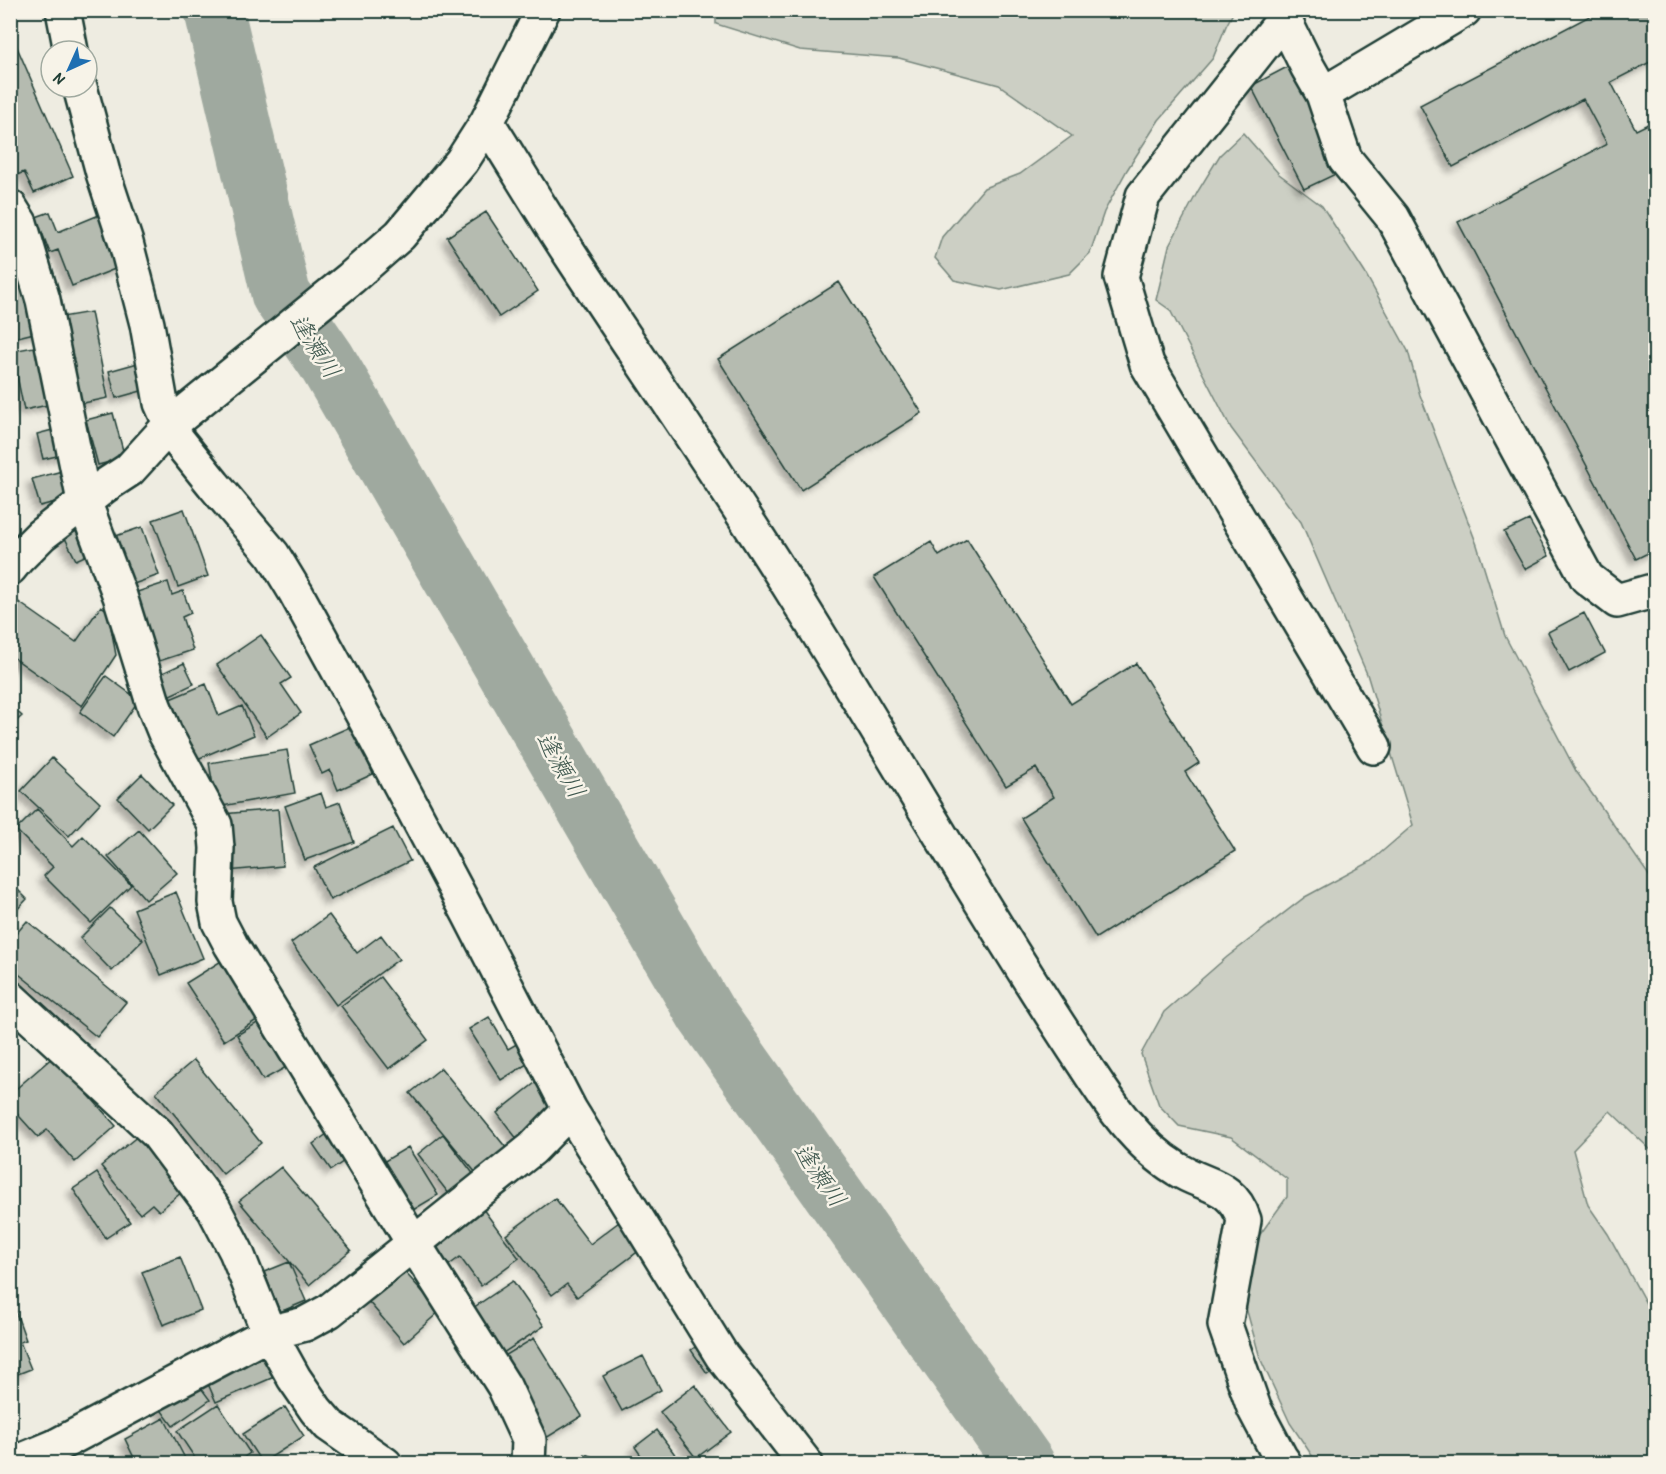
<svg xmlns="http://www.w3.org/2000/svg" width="1666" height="1474" font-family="'Patrick Hand','Klee One',sans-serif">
	<defs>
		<filter id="shadow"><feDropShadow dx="-5.5" dy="5.5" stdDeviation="3" flood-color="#0004"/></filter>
	</defs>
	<rect width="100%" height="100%" fill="#eeece1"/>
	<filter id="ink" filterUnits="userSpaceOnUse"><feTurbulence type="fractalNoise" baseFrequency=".0167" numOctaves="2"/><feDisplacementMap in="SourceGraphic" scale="12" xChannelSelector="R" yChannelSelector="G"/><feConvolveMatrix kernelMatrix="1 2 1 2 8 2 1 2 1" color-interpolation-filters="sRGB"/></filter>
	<g filter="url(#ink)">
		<!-- green -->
		<path fill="#cccfc4" stroke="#76867c" stroke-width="1.5" d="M 716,11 L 716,10 L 1234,11 L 1226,26 L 1213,58 L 1159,120 L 1127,170 L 1104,212 L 1090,253 L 1069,274 L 1001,290 L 954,280 L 935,258 L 942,237 L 984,188 L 1020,174 L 1072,136 L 999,85 L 899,58 L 800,50 L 716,24 Z
			M 1243,133 L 1279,174 L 1322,206 L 1365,273 L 1408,351 L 1420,395 L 1477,545 L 1505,636 L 1576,771 L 1655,884 L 1655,1154 L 1610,1111 L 1573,1150 L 1588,1205 L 1608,1234 L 1655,1320 L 1655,1463 L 1317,1463 L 1290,1423 L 1260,1358 L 1243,1297 L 1251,1247 L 1287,1197 L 1287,1179 L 1231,1137 L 1179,1126 L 1159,1105 L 1141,1054 L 1164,1012 L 1227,957 L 1305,897 L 1370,862 L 1413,825 L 1367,674 L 1301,522 L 1231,428 L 1170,310 L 1156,300 L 1169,246 L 1198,191 L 1220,155 Z"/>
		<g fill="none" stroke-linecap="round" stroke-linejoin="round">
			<!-- river -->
			<path stroke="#9fa99f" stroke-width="60" d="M 214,10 L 281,295 L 326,360 L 706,1014 L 1025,1464"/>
		</g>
		<!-- building -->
		<path fill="#b5bbb0" stroke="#1f3d34" stroke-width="1.5" filter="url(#shadow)" d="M 1601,10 L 1656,10 L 1656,59 L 1611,82 L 1636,130 L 1656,120 L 1656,549 L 1636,559 L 1458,222 L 1607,144 L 1583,99 L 1453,167 L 1420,105 Z
			M 13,38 L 73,176 L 34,193 L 24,172 L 10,178 L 10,39 Z
			M 1289,66 L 1342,171 L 1304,189 L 1251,86 Z
			M 50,212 L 58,232 L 99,215 L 120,267 L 72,286 L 58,250 L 50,253 L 36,217 Z
			M 486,212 L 538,291 L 499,317 L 447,237 Z
			M 31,270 L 46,330 L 10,339 L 10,275 Z
			M 839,282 L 922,413 L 801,490 L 718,359 Z
			M 91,312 L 108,398 L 74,405 L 56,318 Z
			M 50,344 L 62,402 L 24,410 L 12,351 Z
			M 145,361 L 152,388 L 116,398 L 109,371 Z
			M 113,413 L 125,458 L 98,465 L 86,420 Z
			M 60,428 L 66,454 L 43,459 L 37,434 Z
			M 62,471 L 70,498 L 40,506 L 32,479 Z
			M 184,509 L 208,576 L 178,587 L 153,520 Z
			M 80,518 L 96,551 L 76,560 L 60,528 Z
			M 1529,520 L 1549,556 L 1525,569 L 1504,532 Z
			M 142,527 L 159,575 L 128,586 L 110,538 Z
			M 967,539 L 1071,704 L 1136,663 L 1199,763 L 1185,772 L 1235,851 L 1096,938 L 1021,818 L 1054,797 L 1036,768 L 1006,786 L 874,577 L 931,542 L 939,556 Z
			M 168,582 L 172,595 L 183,591 L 191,613 L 182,617 L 193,650 L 153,663 L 131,594 Z
			M 10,596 L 76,642 L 101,606 L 108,611 L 116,655 L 82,706 L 10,655 Z
			M 1584,613 L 1605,653 L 1569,672 L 1548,632 Z
			M 261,635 L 291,678 L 281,684 L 301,713 L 267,737 L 217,665 Z
			M 184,663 L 194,684 L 168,696 L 158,675 Z
			M 106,676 L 139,700 L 113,737 L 80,712 Z
			M 206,684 L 219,716 L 242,706 L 254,735 L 188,763 L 163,702 Z
			M 10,705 L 22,716 L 10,727 Z
			M 352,726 L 373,774 L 338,790 L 330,770 L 322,774 L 309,745 Z
			M 287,750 L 295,793 L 217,807 L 209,763 Z
			M 52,758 L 100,803 L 69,836 L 21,791 Z
			M 142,774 L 172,805 L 148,829 L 118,798 Z
			M 321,793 L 326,807 L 340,802 L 354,842 L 305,860 L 285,806 Z
			M 37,809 L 73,846 L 83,836 L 131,885 L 91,923 L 44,876 L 53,867 L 16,830 Z
			M 278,809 L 283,866 L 227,871 L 222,814 Z
			M 393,828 L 410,861 L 330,900 L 314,867 Z
			M 139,830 L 177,873 L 146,900 L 108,857 Z
			M 10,882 L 27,899 L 10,917 Z
			M 176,892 L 203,958 L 161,975 L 134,909 Z
			M 110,908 L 143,940 L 112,971 L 80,938 Z
			M 329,915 L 357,953 L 381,935 L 399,959 L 336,1005 L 291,943 Z
			M 27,921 L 126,1002 L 97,1037 L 10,967 L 10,941 Z
			M 226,958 L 263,1016 L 224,1041 L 186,983 Z
			M 380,977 L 428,1040 L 389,1069 L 341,1006 Z
			M 489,1017 L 508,1049 L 520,1042 L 532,1061 L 501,1080 L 469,1029 Z
			M 264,1019 L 290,1065 L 263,1080 L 237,1035 Z
			M 54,1056 L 116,1126 L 75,1162 L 47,1130 L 38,1137 L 10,1106 L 10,1094 Z
			M 194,1060 L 261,1143 L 223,1174 L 156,1092 Z
			M 441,1068 L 512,1155 L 481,1179 L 410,1093 Z
			M 535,1083 L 560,1113 L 521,1144 L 497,1113 Z
			M 334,1129 L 353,1155 L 331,1170 L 313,1144 Z
			M 144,1131 L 188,1187 L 159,1211 L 152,1204 L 140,1214 L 101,1166 Z
			M 443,1134 L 478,1180 L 453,1199 L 418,1154 Z
			M 408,1147 L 438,1195 L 408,1213 L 378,1165 Z
			M 281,1167 L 351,1250 L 309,1285 L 239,1201 Z
			M 97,1173 L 130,1222 L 106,1238 L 73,1189 Z
			M 555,1198 L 590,1244 L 619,1222 L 640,1250 L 577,1297 L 567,1284 L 552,1295 L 506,1235 Z
			M 480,1205 L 519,1258 L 481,1286 L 460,1257 L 445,1268 L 427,1245 Z
			M 180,1257 L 201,1310 L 163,1325 L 142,1272 Z
			M 289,1262 L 306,1301 L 280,1312 L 264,1272 Z
			M 403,1270 L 440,1311 L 404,1343 L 368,1301 Z
			M 513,1281 L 544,1326 L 497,1357 L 467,1312 Z
			M 14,1307 L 26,1340 L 20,1342 L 31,1369 L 10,1377 L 10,1308 Z
			M 534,1338 L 582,1416 L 546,1438 L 498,1360 Z
			M 703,1342 L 719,1365 L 707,1373 L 691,1350 Z
			M 261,1346 L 274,1377 L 216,1402 L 202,1370 Z
			M 643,1356 L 661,1390 L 622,1411 L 603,1376 Z
			M 193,1377 L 210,1400 L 173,1426 L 156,1403 Z
			M 695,1385 L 731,1432 L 696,1458 L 660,1412 Z
			M 218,1404 L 250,1453 L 234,1464 L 199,1464 L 177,1431 Z
			M 285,1407 L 304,1436 L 262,1463 L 243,1434 Z
			M 164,1418 L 188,1464 L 137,1464 L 125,1439 Z
			M 657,1430 L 682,1464 L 647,1464 L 635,1447 Z
			M 585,1454 L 610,1464 L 580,1464 Z"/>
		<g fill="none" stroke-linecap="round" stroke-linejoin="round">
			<!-- minor casing -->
			<g stroke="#1f3d34" stroke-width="38">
				<path id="minor" d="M 63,10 L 71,51
					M 1289,10 L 1284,19 L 1143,196 L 1121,277 L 1147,364 L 1374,747
					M 1284,19 L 1307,66 L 1323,94 L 1345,159 L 1393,218 L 1587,578 L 1617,601 L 1656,590
					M 80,87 L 103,173 L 126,243 L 147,324 L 161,403 L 177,439 L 214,485 L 273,555 L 296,593 L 370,728 L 469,914 L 570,1110 L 722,1356 L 806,1464
					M 1323,94 L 1464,10
					M 487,122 C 515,166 541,210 570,254 C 640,361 714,467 782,575 C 884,737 978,904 1084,1064 C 1110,1104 1136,1144 1177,1169 C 1205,1187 1232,1183 1244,1220 L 1225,1325 L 1254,1408 L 1280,1457 L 1285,1464
					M 10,207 L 20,223 L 43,300 L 84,501 L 120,596 L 154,706 L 165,733 L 215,825 L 217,848 L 215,902 L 219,922 L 231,945 L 414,1244 L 504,1386 L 529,1440 L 528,1464
					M 10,568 L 18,558 L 41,535 L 106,485 L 129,470 L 171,424 L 351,278 L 400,235 L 462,161 L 487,122 L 543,10
					M 10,998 L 157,1133 L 214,1209 L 236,1251 L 269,1333 L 294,1378 L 316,1410 L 329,1425 L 385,1464
					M 10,1461 L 25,1459 L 54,1447 L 269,1333 L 305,1324 L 329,1311 L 532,1149 L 570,1110"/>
			</g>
			<!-- minor -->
			<use href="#minor" stroke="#f7f3e8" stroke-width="33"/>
		</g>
	</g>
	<g text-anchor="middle" stroke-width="5" stroke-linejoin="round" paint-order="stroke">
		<!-- water labels -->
		<g font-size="24" font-style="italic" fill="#3f584f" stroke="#f7f3e8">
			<text transform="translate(315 346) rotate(57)" y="8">逢瀬川</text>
			<text transform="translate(561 765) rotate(60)" y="8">逢瀬川</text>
			<text transform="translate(820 1175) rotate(55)" y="8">逢瀬川</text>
		</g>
	</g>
	<!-- margin -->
	<rect width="1666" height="1474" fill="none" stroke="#f7f3e8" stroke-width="36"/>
	<rect x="18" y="18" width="1630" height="1438" fill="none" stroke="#1f3d34" stroke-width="2" filter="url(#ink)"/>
	<!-- north arrow -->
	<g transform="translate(69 69) rotate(225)"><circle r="28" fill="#f7f3e8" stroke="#a1aaa0" stroke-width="1.5"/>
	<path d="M0-4.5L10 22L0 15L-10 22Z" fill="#1f6fb2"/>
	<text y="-9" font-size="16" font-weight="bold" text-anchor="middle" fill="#1f3d34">N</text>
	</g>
</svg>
